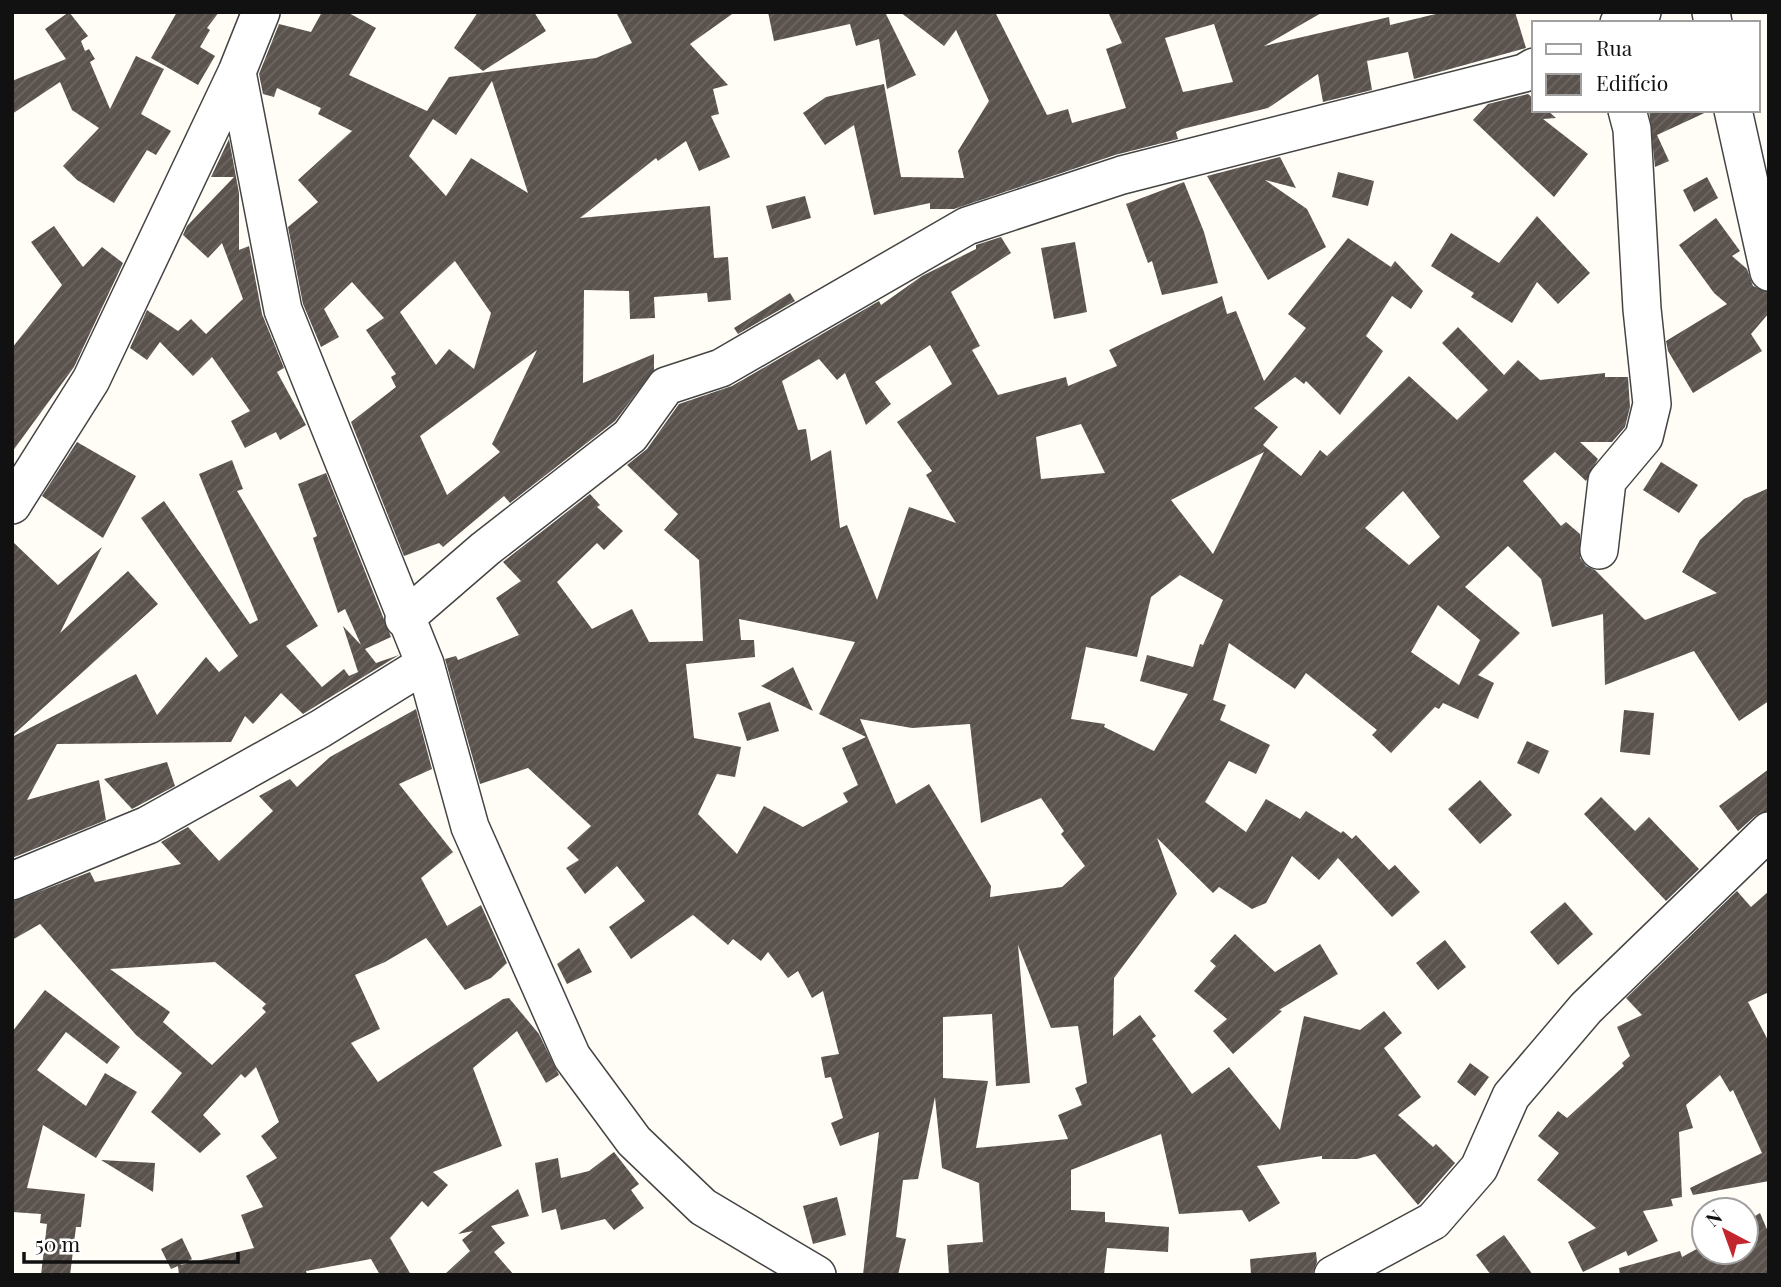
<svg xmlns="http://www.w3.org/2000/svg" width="1781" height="1287" font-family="'Playfair Display',serif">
	<defs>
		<pattern id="building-hatch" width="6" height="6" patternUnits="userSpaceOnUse" patternTransform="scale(1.75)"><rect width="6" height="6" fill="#5a524d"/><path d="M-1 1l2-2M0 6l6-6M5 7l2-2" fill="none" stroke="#6d6662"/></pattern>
	</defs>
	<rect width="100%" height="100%" fill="#fffdf5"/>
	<!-- building -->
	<path fill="url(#building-hatch)" fill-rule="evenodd" d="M 69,12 L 88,36 L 81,41 L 85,51 L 89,49 L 95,59 L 90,62 L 110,109 L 136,56 L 164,69 L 141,114 L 171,131 L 156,155 L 147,150 L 114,203 L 77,180 L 63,166 L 99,128 L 72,110 L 60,82 L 12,114 L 12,81 L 66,59 L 45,29 Z
		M 177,12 L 219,12 L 207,28 L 210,30 L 200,47 L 215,56 L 198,85 L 151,58 Z
		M 322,12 L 347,12 L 376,28 L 349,75 L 427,111 L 449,77 L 596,58 L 632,43 L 616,12 L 735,12 L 690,44 L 728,85 L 713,89 L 719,114 L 711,116 L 730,157 L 699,171 L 686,141 L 658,161 L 656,158 L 580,218 L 710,206 L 714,258 L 728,257 L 731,300 L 708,302 L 707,293 L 654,297 L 655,318 L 630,319 L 629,291 L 584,290 L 583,383 L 654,354 L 654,370 L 615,421 L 510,503 L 504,496 L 443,547 L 439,543 L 404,556 L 351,422 L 396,387 L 391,377 L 396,374 L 366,330 L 384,318 L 352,282 L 324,309 L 339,337 L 321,347 L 303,304 L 288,227 L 318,202 L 298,180 L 352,131 L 318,114 L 321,108 L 277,88 L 274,97 L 263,94 L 259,74 L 279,24 L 311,32 ZM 492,81 L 528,193 L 471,158 L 446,196 L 409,156 L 433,119 L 456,135 ZM 455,261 L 491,313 L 474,369 L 449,349 L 436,365 L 400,312 ZM 537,350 L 492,444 L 500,452 L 447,495 L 420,436 Z
		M 478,12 L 534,12 L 546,31 L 483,71 L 454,48 Z
		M 768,12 L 885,12 L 916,75 L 887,89 L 879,39 L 856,46 L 850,24 L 774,41 Z
		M 900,12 L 995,12 L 1047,115 L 1068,109 L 1072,123 L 1126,108 L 1106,49 L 1122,43 L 1108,12 L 1323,12 L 1264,46 L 1389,17 L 1390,25 L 1444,12 L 1515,12 L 1526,48 L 1414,79 L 1408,52 L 1367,61 L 1372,90 L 1323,102 L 1318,74 L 1268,108 L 1182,129 L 1176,132 L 1178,139 L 1115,155 L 954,209 L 930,209 L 930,203 L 874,215 L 854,125 L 825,145 L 803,113 L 826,97 L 884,84 L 901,177 L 964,178 L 958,151 L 989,101 L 956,30 L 944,46 ZM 1214,24 L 1233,82 L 1183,92 L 1165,38 Z
		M 1528,94 L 1534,99 L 1534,110 L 1547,110 L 1556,118 L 1543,119 L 1588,154 L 1554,197 L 1473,120 L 1488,104 Z
		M 1649,110 L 1711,110 L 1657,135 L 1669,161 L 1655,167 Z
		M 229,139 L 239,193 L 239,250 L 249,246 L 262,314 L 284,368 L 277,372 L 306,425 L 280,440 L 276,432 L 245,448 L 231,421 L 250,411 L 212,357 L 193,376 L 160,342 L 147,360 L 130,348 L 147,310 L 178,331 L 191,319 L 206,334 L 243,299 L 222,243 L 208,258 L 183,235 L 187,226 L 234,177 L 211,177 Z
		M 1280,157 L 1296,188 L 1265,180 L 1307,209 L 1326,247 L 1268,280 L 1207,176 Z
		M 1338,172 L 1374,181 L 1368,206 L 1332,197 Z
		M 1707,177 L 1718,198 L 1694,212 L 1683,190 Z
		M 1184,182 L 1204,232 L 1218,283 L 1162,295 L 1152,261 L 1148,263 L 1126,204 Z
		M 805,196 L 811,218 L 772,229 L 766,206 Z
		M 1537,216 L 1590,273 L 1558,304 L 1537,282 L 1512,323 L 1471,297 L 1474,293 L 1431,266 L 1451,233 L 1499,263 Z
		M 1716,218 L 1740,251 L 1732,256 L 1747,269 L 1753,286 L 1769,292 L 1769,313 L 1751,334 L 1762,351 L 1693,393 L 1668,351 L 1666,341 L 1727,304 L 1714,293 L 1679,245 Z
		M 54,226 L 83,267 L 102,247 L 123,263 L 74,367 L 12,452 L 12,348 L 62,285 L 31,242 Z
		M 1001,237 L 1011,253 L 951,292 L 980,346 L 972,350 L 998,395 L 1066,377 L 1068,386 L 1117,366 L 1109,350 L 1222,296 L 1227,314 L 1236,311 L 1264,381 L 1306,328 L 1288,314 L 1348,238 L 1391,267 L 1395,261 L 1423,291 L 1411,309 L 1392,296 L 1366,336 L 1383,351 L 1340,415 L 1306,381 L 1304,384 L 1295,377 L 1254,408 L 1278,427 L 1263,445 L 1301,476 L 1320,450 L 1327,456 L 1409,376 L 1457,420 L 1488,390 L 1442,343 L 1458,327 L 1504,375 L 1518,360 L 1540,380 L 1605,373 L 1605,377 L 1628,377 L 1630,407 L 1625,427 L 1612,442 L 1580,442 L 1598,459 L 1586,481 L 1555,452 L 1523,481 L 1561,526 L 1566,522 L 1580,534 L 1580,558 L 1586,566 L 1595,570 L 1645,620 L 1717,593 L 1682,572 L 1700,540 L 1744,499 L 1769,488 L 1769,701 L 1739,721 L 1694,651 L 1605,685 L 1603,614 L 1552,627 L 1541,579 L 1508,546 L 1465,587 L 1520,633 L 1478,675 L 1494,683 L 1478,719 L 1443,703 L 1439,709 L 1435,707 L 1391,753 L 1372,735 L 1377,730 L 1306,673 L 1295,689 L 1229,643 L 1213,700 L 1226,705 L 1220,720 L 1270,745 L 1256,774 L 1229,761 L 1205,802 L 1246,832 L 1266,799 L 1300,819 L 1306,811 L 1341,833 L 1343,831 L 1352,839 L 1356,835 L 1389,870 L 1395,865 L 1420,892 L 1392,917 L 1338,858 L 1319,880 L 1292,856 L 1266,903 L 1252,909 L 1219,887 L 1213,893 L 1157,838 L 1177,894 L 1114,978 L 1113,1036 L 1140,1015 L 1156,1036 L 1152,1039 L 1192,1094 L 1229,1067 L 1280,1130 L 1304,1016 L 1360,1030 L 1384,1011 L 1402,1033 L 1384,1048 L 1421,1097 L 1398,1115 L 1433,1147 L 1436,1144 L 1455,1163 L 1418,1205 L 1375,1154 L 1357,1159 L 1322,1159 L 1322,1156 L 1257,1166 L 1280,1203 L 1249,1222 L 1242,1210 L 1179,1214 L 1161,1134 L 1071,1170 L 1071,1210 L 1105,1212 L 1105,1222 L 1169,1227 L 1168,1252 L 1107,1248 L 1104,1275 L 949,1275 L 947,1245 L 983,1242 L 979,1183 L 942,1168 L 935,1097 L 918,1179 L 903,1180 L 896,1237 L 906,1239 L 898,1275 L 863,1275 L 879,1132 L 840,1146 L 831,1123 L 843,1118 L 831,1077 L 825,1078 L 821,1057 L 839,1054 L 823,991 L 812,998 L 798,971 L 788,978 L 768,952 L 761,961 L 733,939 L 728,945 L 693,915 L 631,959 L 609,927 L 645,901 L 617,866 L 585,894 L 566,868 L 579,860 L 567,848 L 591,826 L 528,768 L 480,784 L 445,659 L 456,656 L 458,660 L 519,635 L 496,598 L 521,581 L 503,562 L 590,494 L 600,505 L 597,507 L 623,531 L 604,550 L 597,543 L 557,582 L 592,629 L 632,609 L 649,642 L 703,641 L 699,560 L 664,530 L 678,514 L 627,465 L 647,449 L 679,404 L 732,386 L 879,301 L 881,305 L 922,276 L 976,249 L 976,245 ZM 930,345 L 952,384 L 897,422 L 932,471 L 926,475 L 956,523 L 909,507 L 877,600 L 847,525 L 840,528 L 831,450 L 811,461 L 806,429 L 798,430 L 782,381 L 819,359 L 837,380 L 845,373 L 866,425 L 891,404 L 875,382 ZM 1081,424 L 1105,473 L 1041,479 L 1036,437 ZM 1264,452 L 1213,554 L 1171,500 ZM 1403,491 L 1440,537 L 1409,565 L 1365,528 ZM 1180,575 L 1223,600 L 1203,645 L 1200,644 L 1193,667 L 1147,655 L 1140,681 L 1188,694 L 1154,751 L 1104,727 L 1105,724 L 1071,719 L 1086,647 L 1137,657 L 1151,597 ZM 1438,605 L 1480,640 L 1459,685 L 1411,652 ZM 739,619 L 855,642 L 819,714 L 866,737 L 842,748 L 858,785 L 843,793 L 848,802 L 803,827 L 764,806 L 737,854 L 698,814 L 717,774 L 735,777 L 741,747 L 694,738 L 686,664 L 755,657 L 754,640 L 741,640 ZM 860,719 L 912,728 L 970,724 L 981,823 L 1041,798 L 1064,831 L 1061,834 L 1085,866 L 1062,887 L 990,897 L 991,886 L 929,784 L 896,804 ZM 1018,945 L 1051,1028 L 1078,1026 L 1087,1083 L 1075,1088 L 1082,1105 L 1058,1115 L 1068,1139 L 976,1148 L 988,1081 L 943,1078 L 943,1017 L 992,1014 L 996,1086 L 1030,1083 Z
		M 1075,242 L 1087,312 L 1054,319 L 1041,248 Z
		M 790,293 L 795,301 L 738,334 L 734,328 Z
		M 77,442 L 136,476 L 103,538 L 42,496 Z
		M 232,460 L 243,489 L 237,491 L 318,626 L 286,646 L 322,687 L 344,669 L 349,676 L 358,672 L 343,626 L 361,645 L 345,609 L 338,613 L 313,538 L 317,536 L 298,484 L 326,473 L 391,637 L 365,649 L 376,663 L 399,655 L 303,714 L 281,693 L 253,724 L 245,716 L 231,742 L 57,744 L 27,800 L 99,780 L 106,820 L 12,858 L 12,737 L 136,674 L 157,715 L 206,657 L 219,672 L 238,656 L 141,518 L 164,501 L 250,624 L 258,620 L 199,474 Z
		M 1661,462 L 1698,485 L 1679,513 L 1643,490 Z
		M 12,541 L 58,585 L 102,547 L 60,633 L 128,571 L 158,604 L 12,736 Z
		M 793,667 L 813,711 L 761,686 Z
		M 770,702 L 779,731 L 747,741 L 738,713 Z
		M 416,709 L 432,769 L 399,784 L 453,852 L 421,878 L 447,926 L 481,905 L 507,963 L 491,978 L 465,990 L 426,938 L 385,962 L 355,975 L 380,1029 L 351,1043 L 378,1082 L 503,999 L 509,998 L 539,1034 L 559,1075 L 546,1083 L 517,1031 L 473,1068 L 502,1146 L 433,1172 L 448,1185 L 428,1207 L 422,1201 L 390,1238 L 411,1275 L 380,1275 L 371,1259 L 306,1271 L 307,1275 L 179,1275 L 178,1266 L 171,1269 L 161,1249 L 182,1238 L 192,1259 L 180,1265 L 254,1248 L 241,1215 L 263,1207 L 246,1176 L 277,1158 L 261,1136 L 279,1122 L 256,1067 L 245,1078 L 241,1074 L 203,1115 L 221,1134 L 200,1153 L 151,1112 L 182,1073 L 136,1035 L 40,924 L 12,940 L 12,902 L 90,872 L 95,882 L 181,864 L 161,842 L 188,827 L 219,861 L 273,811 L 259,796 L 290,779 L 297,787 L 330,757 ZM 215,962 L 266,1004 L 262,1008 L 266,1012 L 212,1065 L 163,1022 L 170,1012 L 110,969 Z
		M 1624,710 L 1654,713 L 1650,755 L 1620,752 Z
		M 1527,741 L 1549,751 L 1539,774 L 1517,763 Z
		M 167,762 L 175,786 L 132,809 L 104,779 Z
		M 1769,769 L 1769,811 L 1755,816 L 1738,831 L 1719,806 Z
		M 1480,780 L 1512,815 L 1480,844 L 1448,809 Z
		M 1601,797 L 1635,831 L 1649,817 L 1699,869 L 1666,901 L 1584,814 Z
		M 1737,891 L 1751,907 L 1769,891 L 1769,992 L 1748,1002 L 1769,1042 L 1769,1181 L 1693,1195 L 1690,1188 L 1762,1153 L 1733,1090 L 1730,1092 L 1720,1075 L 1686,1105 L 1693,1128 L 1679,1132 L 1682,1197 L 1671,1199 L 1673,1206 L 1643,1211 L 1658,1241 L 1628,1256 L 1626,1251 L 1583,1272 L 1568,1242 L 1596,1228 L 1537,1180 L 1559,1153 L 1538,1136 L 1558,1111 L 1567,1118 L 1624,1066 L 1622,1063 L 1630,1056 L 1617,1027 L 1642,1015 L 1626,998 Z
		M 1565,902 L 1593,934 L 1558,965 L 1530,932 Z
		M 1235,934 L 1275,972 L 1320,944 L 1338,974 L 1279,1010 L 1282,1011 L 1233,1054 L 1213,1031 L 1227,1019 L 1194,991 L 1216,966 L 1210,961 Z
		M 1445,940 L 1466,967 L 1438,990 L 1416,963 Z
		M 579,948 L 592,972 L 567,984 L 557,964 Z
		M 45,990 L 120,1047 L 107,1064 L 66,1032 L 37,1070 L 86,1106 L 105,1073 L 137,1092 L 96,1158 L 43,1125 L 27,1188 L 85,1194 L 81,1227 L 76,1227 L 70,1275 L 41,1275 L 47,1224 L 40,1223 L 41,1214 L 12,1212 L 12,1032 Z
		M 1470,1063 L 1489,1077 L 1475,1096 L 1457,1082 Z
		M 614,1152 L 639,1184 L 631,1190 L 644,1208 L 614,1230 L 605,1219 L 561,1230 L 556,1209 L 542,1213 L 535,1163 L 558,1158 L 561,1178 L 589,1171 Z
		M 101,1160 L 155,1163 L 153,1192 Z
		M 518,1189 L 529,1216 L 491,1226 L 505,1243 L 494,1252 L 514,1275 L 444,1275 L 470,1251 L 462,1240 L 473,1231 L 458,1234 Z
		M 837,1197 L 846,1235 L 813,1244 L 803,1206 Z
		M 1760,1213 L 1769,1234 L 1769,1275 L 1620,1275 L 1619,1268 L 1680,1251 L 1682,1257 L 1704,1245 L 1704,1252 L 1746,1252 L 1746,1221 Z
		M 1504,1235 L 1533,1275 L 1491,1275 L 1476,1255 Z
		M 1316,1252 L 1317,1262 L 1312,1275 L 1251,1275 L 1250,1259 Z"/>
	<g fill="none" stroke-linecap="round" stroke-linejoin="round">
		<!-- minor casing -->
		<g stroke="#444" stroke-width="40">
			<path id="minor" d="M 1711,12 L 1713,23
				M 1619,23 L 1642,12
				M 237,72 L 283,310 L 425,664 L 470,827 L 572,1057 L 634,1141 L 703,1207 L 817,1275
				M 1733,110 L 1769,272
				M 12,505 L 91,380 L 237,72 L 261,12
				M 1599,550 L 1607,481 L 1644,437 L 1652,404 L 1642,309 L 1632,129 L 1627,110
				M 404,619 L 485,549 L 630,436 L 666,386 L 721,368 L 967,226 L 1122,175 L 1524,73 L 1534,67
				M 12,881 L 148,825 L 320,729 L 425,664
				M 1333,1275 L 1433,1221 L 1479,1168 L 1511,1096 L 1586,1008 L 1769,831"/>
		</g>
		<!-- minor -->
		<use href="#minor" stroke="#fff" stroke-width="37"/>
	</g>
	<!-- border -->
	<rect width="1781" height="1287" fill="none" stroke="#111111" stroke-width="28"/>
	<!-- legend -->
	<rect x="1532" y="21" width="228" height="91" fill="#ffffff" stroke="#a0a0a0" stroke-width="2"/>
	<rect x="1546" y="44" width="35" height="10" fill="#ffffff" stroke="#a0a0a0" stroke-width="2"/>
	<text x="1596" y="56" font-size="21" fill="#111111">Rua</text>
	<rect x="1546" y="74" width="35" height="21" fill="url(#building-hatch)" stroke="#a0a0a0" stroke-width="2"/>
	<text x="1596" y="91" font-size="21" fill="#111111">Edifício</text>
	<!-- north arrow -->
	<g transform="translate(1725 1231) rotate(319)"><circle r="33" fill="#ffffff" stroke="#a0a0a0" stroke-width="2"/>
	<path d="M0-5L12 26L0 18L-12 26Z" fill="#c4262e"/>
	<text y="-10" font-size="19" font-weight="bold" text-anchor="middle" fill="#111111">N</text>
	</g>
	<!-- scale -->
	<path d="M24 1252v10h214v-10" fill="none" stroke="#111111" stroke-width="3.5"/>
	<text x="35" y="1252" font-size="21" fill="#111111" stroke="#ffffff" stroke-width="5" paint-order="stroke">50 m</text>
</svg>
